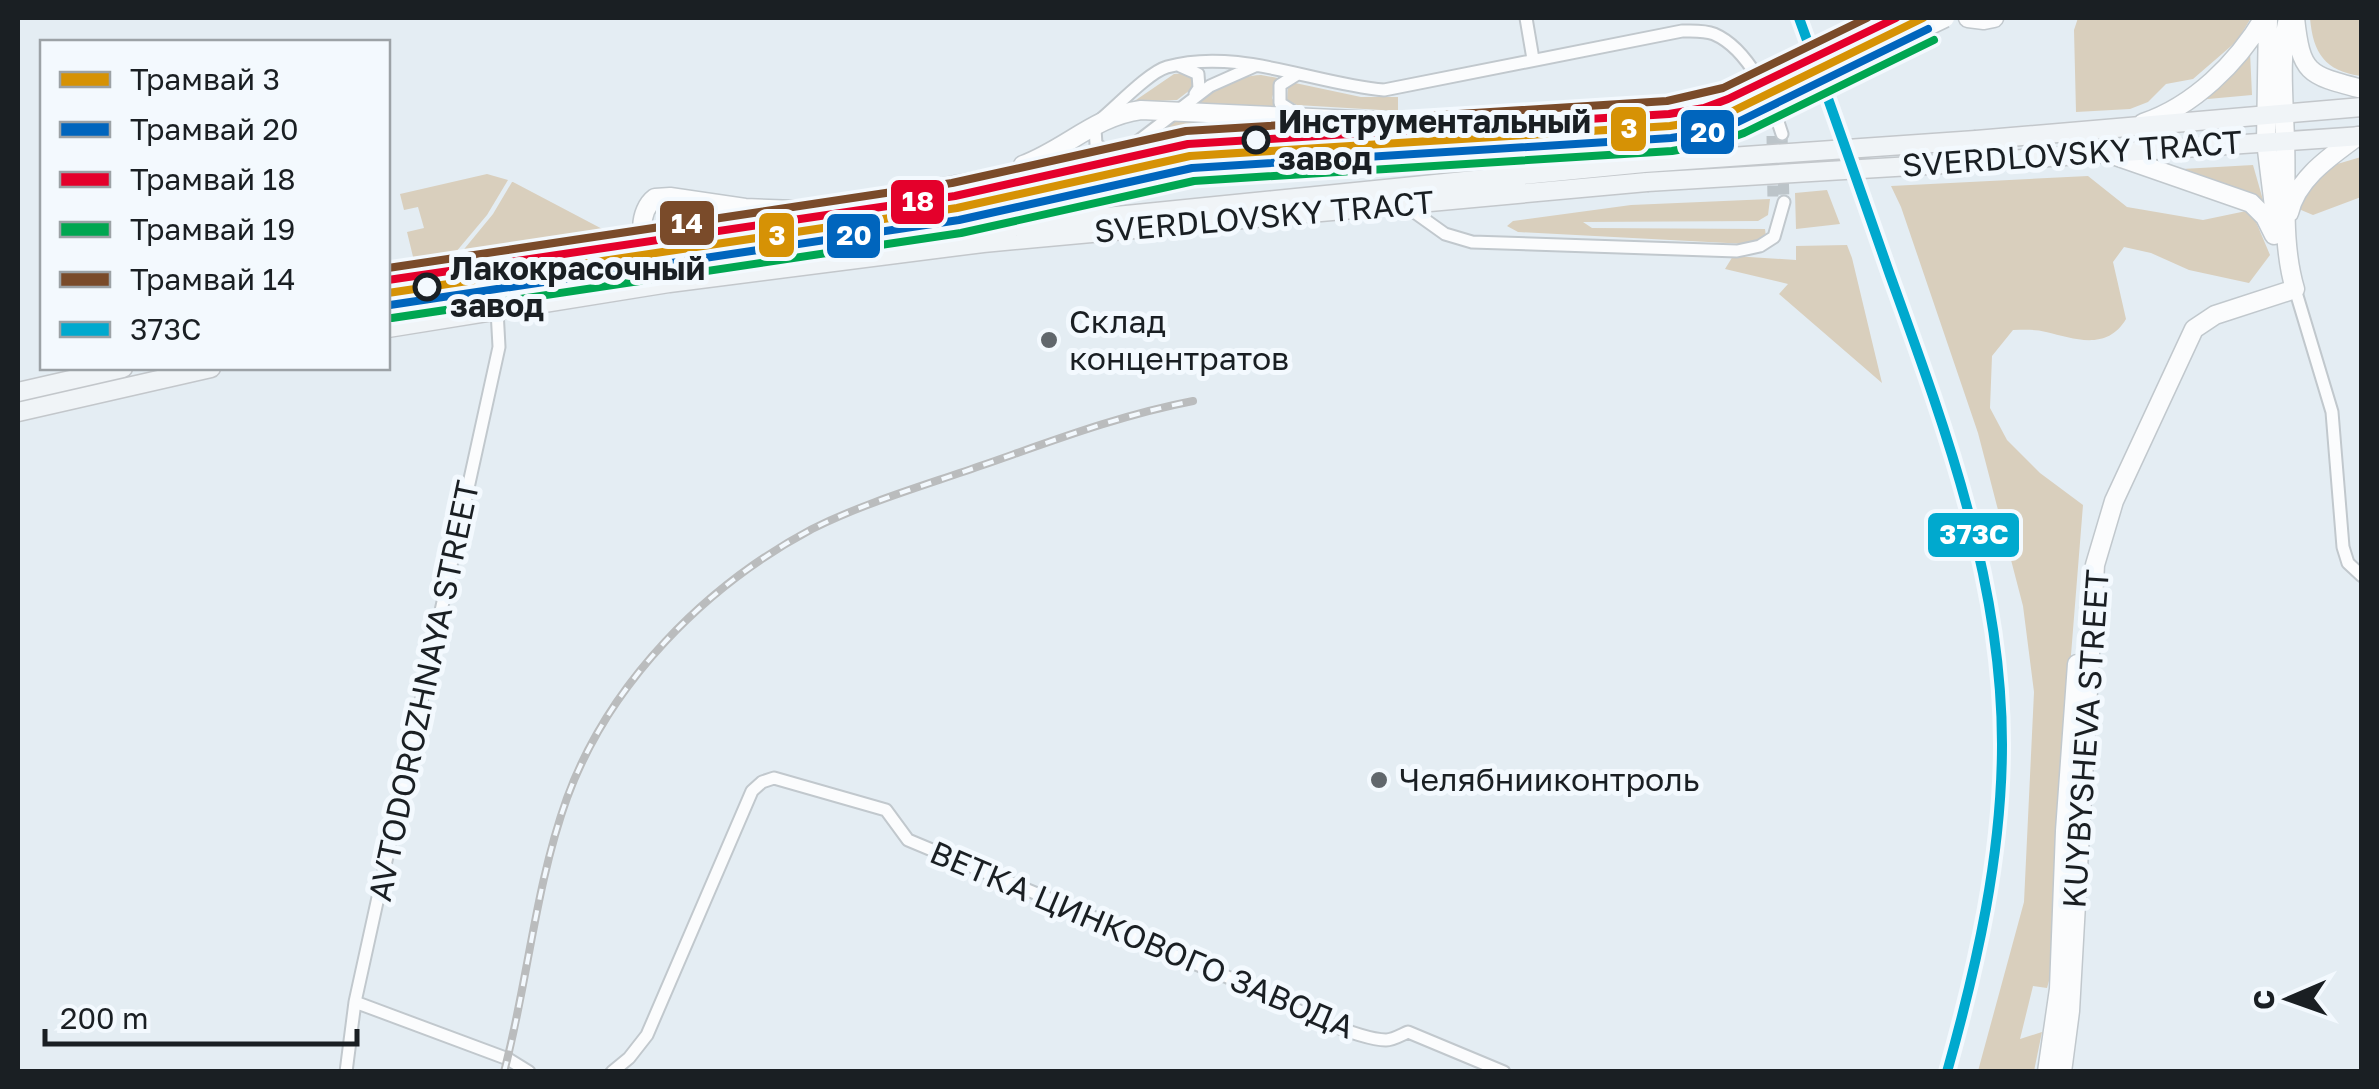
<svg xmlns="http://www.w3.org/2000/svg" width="2379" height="1089" font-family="'Golos Text',sans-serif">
	<rect width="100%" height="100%" fill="#e4edf3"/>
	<!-- green -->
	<path fill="#d9cfbd" d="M 2078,18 L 2251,18 L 2237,41 L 2193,79 L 2166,84 L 2148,102 L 2130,109 L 2076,112 L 2074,30 Z
		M 2310,18 L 2361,18 L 2361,76 C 2325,71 2313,53 2310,18 Z
		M 2250,52 L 2252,95 L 2197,100 Z
		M 1186,73 L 1194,75 L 1194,87 L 1177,100 L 1133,102 L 1174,74 Z
		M 1261,75 L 1278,78 L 1272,98 L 1279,109 L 1196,104 C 1215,88 1235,76 1261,75 Z
		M 1295,83 L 1361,97 L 1398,97 L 1398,111 L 1297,105 L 1287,100 L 1288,86 Z
		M 1180,117 L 1386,132 L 1187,148 L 1157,136 Z
		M 2361,157 L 2361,197 L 2313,215 L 2294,207 L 2327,167 Z
		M 2253,165 L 2263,200 L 2182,169 Z
		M 487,174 L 508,180 L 487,215 L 440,271 L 439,265 L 416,269 L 407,232 L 424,228 L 418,207 L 404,210 L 400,194 Z
		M 2088,176 L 2127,207 L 2203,220 L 2251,210 L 2270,255 L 2249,283 L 2189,270 L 2151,253 L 2124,247 L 2113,262 L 2126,319 C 2107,351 2075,339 2046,332 C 2035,329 2024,330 2013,330 L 1992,356 L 1990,408 L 2007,440 L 2040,473 L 2083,505 L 2054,867 L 2057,952 L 2047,988 L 2033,986 L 2020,1039 L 2042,1032 L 2034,1071 L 1978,1071 L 2024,902 L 2034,692 L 2023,606 L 1978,433 L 1901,207 L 1891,186 Z
		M 512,182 L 513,182 L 627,242 L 447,270 L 493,214 Z
		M 1827,190 L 1840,224 L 1796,229 L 1795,193 Z
		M 1770,199 L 1768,215 L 1758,221 L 1583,222 L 1592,228 L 1765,229 L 1766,237 L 1746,244 L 1518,232 L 1507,226 L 1513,221 L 1631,205 Z
		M 1847,245 L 1852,258 L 1882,383 L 1779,294 L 1788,284 L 1725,269 L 1733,256 L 1796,260 L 1796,246 Z"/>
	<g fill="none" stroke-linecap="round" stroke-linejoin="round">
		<!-- street-tunnel -->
		<path stroke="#bcc4c9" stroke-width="11" stroke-dasharray="11 5.5" stroke-linecap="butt" d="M 1782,134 L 1784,202
			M 1772,136 L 1773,202"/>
		<!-- street casing -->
		<g stroke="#c1c8cd" stroke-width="15">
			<path id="street" d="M 1526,18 L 1533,59
				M 1180,66 L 1198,74 L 1199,88 L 1195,94
				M 1255,66 L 1210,86 L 1124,152 L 1107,152 L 1096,144 L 1095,129 L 1100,120 C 1116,107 1149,72 1167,67 C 1237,47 1314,84 1384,90 L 1682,31 C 1692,31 1704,30 1714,34 C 1749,49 1772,101 1782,134
				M 1296,75 L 1280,85 L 1280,103 L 1297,114
				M 1403,204 L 1445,234 L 1472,242 L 1737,251 L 1760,246 L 1774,237 L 1784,202
				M 2295,289 L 2332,412 L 2343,547 L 2348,563 L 2362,576
				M 355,1002 L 508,1059 L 529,1072
				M 346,1072 L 355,1002 L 499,347 L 497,310
				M 612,1072 L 629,1058 L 647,1035 L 752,791 L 762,782 L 774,778 L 886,810 L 908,840 L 1102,921 C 1147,948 1196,962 1243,984 C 1276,1000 1352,1039 1386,1040 C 1393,1040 1401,1035 1408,1032 L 1504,1072"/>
		</g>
		<!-- secondary casing -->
		<g stroke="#c1c8cd" stroke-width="21">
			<path id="secondary" d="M 1968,18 L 1984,20 L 1994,18
				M 2268,18 L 2266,142 L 2277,231
				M 2295,18 C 2301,74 2308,75 2362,89
				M 2143,123 C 2194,106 2237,63 2264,18
				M 2110,154 L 2251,203 L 2265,217 L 2274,235
				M 1023,165 C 1066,149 1095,116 1141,110 L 1420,123 L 1542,115
				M 2289,213 C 2297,178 2331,156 2358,136
				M 679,263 C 671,261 662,260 655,255 C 637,243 639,210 655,198 L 670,197 L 745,208 L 797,210 L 870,201 L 1150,149 L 1170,152 L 1210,169 L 1542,144
				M 2047,1072 L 2059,989 L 2065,831 L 2077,664
				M 2062,1072 L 2070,1011 L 2095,565 L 2114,501 L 2194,329 L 2215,315 L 2295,289 C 2281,242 2287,189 2285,141 C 2284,101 2279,57 2288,18"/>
		</g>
		<!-- primary casing -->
		<g stroke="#c3c7cb" stroke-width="21">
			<path id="primary" d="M 1976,140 L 2362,107
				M 1978,162 L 2362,136
				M 388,307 L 632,270 L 818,246 L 1644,163
				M 388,328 L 669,283 L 983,243 L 1647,182
				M 18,392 L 123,368
				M 18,412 L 211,368"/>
		</g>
		<!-- street -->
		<use href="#street" stroke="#fbfcfd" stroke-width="11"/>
		<!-- secondary -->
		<use href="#secondary" stroke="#fbfcfd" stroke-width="18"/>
		<!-- primary -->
		<use href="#primary" stroke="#f0f4f7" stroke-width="18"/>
		<!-- rail casing -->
		<g stroke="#babcbd" stroke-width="8">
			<path id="rail" d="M 504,1072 C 528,981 535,887 567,798 C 609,683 705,586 812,529 C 866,502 926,485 983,465 C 1052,441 1120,415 1193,401"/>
		</g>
		<!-- rail -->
		<use href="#rail" stroke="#f3f9fe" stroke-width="4" stroke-dasharray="11" stroke-linecap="butt"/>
		<!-- secondary-bridge casing -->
		<g stroke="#c1c8cd" stroke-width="21" stroke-linecap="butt">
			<path id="secondary-bridge" d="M 1542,115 C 1603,113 1663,114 1721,98 L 1886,18
				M 1542,144 L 1711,130 L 1945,18"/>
		</g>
		<!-- primary-bridge casing -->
		<g stroke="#c3c7cb" stroke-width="21" stroke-linecap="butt">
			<path id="primary-bridge" d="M 1644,163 L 1976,140
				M 1647,182 L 1978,162"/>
		</g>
		<!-- secondary-bridge -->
		<use href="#secondary-bridge" stroke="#fbfcfd" stroke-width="18"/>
		<!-- primary-bridge -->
		<use href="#primary-bridge" stroke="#f0f4f7" stroke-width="18"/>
		<!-- rail-1 casing -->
		<g stroke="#f3f9fe" stroke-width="18">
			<path id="rail-1" d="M 1799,18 C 1830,103 1860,189 1890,275 C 1945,427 2002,581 2002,744 C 2002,855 1977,965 1947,1072"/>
		</g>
		<!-- rail-1 -->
		<use href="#rail-1" stroke="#00a9ce" stroke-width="10"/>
		<!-- tram-1 casing -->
		<g stroke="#f3f9fe" stroke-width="15">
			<path id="tram-1" d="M 388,293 L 957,208 L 1190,156 L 1670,126 L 1707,120 L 1733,111 L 1923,18"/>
		</g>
		<!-- tram-2 casing -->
		<g stroke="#f3f9fe" stroke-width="15">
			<path id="tram-2" d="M 390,305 L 959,220 L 1192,168 L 1671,138 L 1710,132 L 1738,122 L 1928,29"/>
		</g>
		<!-- tram-3 casing -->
		<g stroke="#f3f9fe" stroke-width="15">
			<path id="tram-3" d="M 388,280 L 955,196 L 1188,144 L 1669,114 L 1704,108 L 1728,99 L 1896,18"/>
		</g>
		<!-- tram-4 casing -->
		<g stroke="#f3f9fe" stroke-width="15">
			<path id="tram-4" d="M 392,318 L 961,233 L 1194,181 L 1672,151 L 1713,144 L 1744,133 L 1934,40"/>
		</g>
		<!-- tram-5 casing -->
		<g stroke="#f3f9fe" stroke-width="15">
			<path id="tram-5" d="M 388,268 L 952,183 L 1186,131 L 1667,101 L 1723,88 L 1867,18"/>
		</g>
		<!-- tram-1 -->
		<use href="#tram-1" stroke="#d69205" stroke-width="8"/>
		<!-- tram-2 -->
		<use href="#tram-2" stroke="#0065bd" stroke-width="8"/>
		<!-- tram-3 -->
		<use href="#tram-3" stroke="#e4002b" stroke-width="8"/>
		<!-- tram-4 -->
		<use href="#tram-4" stroke="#00a651" stroke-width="8"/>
		<!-- tram-5 -->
		<use href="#tram-5" stroke="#7a4b2a" stroke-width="8"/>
	</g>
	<!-- markers -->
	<g fill="#f3f9fe" stroke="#1a1f23" stroke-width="5">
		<circle cx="1256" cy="140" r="12"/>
		<circle cx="427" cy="287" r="12"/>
	</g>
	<g fill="#61676c" stroke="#f3f9fe" stroke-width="4">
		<circle cx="1049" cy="340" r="10"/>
		<circle cx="1379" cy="780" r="10"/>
	</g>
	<g text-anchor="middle" stroke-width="10" stroke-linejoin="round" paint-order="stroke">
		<!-- stop labels -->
		<g font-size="32" font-weight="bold" fill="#1a1f23" stroke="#f3f9fe" text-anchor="start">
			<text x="1278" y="133">Инструментальный<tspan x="1278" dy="37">завод</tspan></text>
			<text x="450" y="280">Лакокрасочный<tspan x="450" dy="37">завод</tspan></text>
		</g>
		<!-- street labels -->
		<g font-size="32" fill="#1a1f23" stroke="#f3f9fe">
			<text transform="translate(2072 154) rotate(-4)" y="11">SVERDLOVSKY TRACT</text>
			<text transform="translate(1264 217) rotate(-5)" y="11">SVERDLOVSKY TRACT</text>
			<text transform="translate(424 691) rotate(-78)" y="11">AVTODOROZHNAYA STREET</text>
			<text transform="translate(2086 739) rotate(-86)" y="11">KUYBYSHEVA STREET</text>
			<text transform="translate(1142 940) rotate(23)" y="11">ВЕТКА ЦИНКОВОГО ЗАВОДА</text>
		</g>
		<!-- poi labels -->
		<g font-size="32" fill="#1a1f23" stroke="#f3f9fe" text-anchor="start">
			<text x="1069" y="333">Склад<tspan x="1069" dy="37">концентратов</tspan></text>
			<text x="1399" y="791">Челябнииконтроль</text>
		</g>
	</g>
	<g stroke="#f3f9fe" stroke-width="4">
		<rect x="1609" y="105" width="39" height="48" rx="10" fill="#d69205"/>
		<rect x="1679" y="108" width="57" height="48" rx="10" fill="#0065bd"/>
		<rect x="889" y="178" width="57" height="48" rx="10" fill="#e4002b"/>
		<rect x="658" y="199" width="58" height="48" rx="10" fill="#7a4b2a"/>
		<rect x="757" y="211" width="39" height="48" rx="10" fill="#d69205"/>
		<rect x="825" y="212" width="57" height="48" rx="10" fill="#0065bd"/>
		<rect x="1926" y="511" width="95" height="48" rx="10" fill="#00a9ce"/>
	</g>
	<g font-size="28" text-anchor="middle" font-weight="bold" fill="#fff">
		<text x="1629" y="138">3</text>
		<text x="1708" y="142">20</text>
		<text x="918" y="211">18</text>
		<text x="687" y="233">14</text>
		<text x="777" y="245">3</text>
		<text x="854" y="245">20</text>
		<text x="1974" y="544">373C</text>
	</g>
	<!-- border -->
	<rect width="2379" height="1089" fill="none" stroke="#1a1f23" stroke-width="40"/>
	<!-- legend -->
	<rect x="40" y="40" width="350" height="330" fill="#f3f9fe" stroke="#9ca2a6" stroke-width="2.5"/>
	<rect x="60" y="72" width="50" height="15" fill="#d69205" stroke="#9ca2a6" stroke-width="2.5"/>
	<text x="130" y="90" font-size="30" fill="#1a1f23">Трамвай 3</text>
	<rect x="60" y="122" width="50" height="15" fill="#0065bd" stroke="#9ca2a6" stroke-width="2.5"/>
	<text x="130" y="140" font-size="30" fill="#1a1f23">Трамвай 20</text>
	<rect x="60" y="172" width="50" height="15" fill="#e4002b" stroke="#9ca2a6" stroke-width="2.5"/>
	<text x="130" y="190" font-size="30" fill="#1a1f23">Трамвай 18</text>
	<rect x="60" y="222" width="50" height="15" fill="#00a651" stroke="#9ca2a6" stroke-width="2.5"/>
	<text x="130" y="240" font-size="30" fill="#1a1f23">Трамвай 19</text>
	<rect x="60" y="272" width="50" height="15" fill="#7a4b2a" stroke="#9ca2a6" stroke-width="2.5"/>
	<text x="130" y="290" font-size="30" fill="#1a1f23">Трамвай 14</text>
	<rect x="60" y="322" width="50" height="15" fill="#00a9ce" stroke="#9ca2a6" stroke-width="2.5"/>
	<text x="130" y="340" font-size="30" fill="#1a1f23">373C</text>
	<!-- north arrow -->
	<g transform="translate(2289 999) rotate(268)" stroke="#f3f9fe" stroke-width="8" paint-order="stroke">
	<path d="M0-8L18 38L0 25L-18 38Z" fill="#1a1f23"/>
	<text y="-15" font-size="28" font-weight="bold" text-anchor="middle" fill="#1a1f23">С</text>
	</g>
	<!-- scale -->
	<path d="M45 1029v15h312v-15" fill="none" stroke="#1a1f23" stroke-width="5"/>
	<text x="60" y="1029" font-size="30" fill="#1a1f23" stroke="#f3f9fe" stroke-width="8" paint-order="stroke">200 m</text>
</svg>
